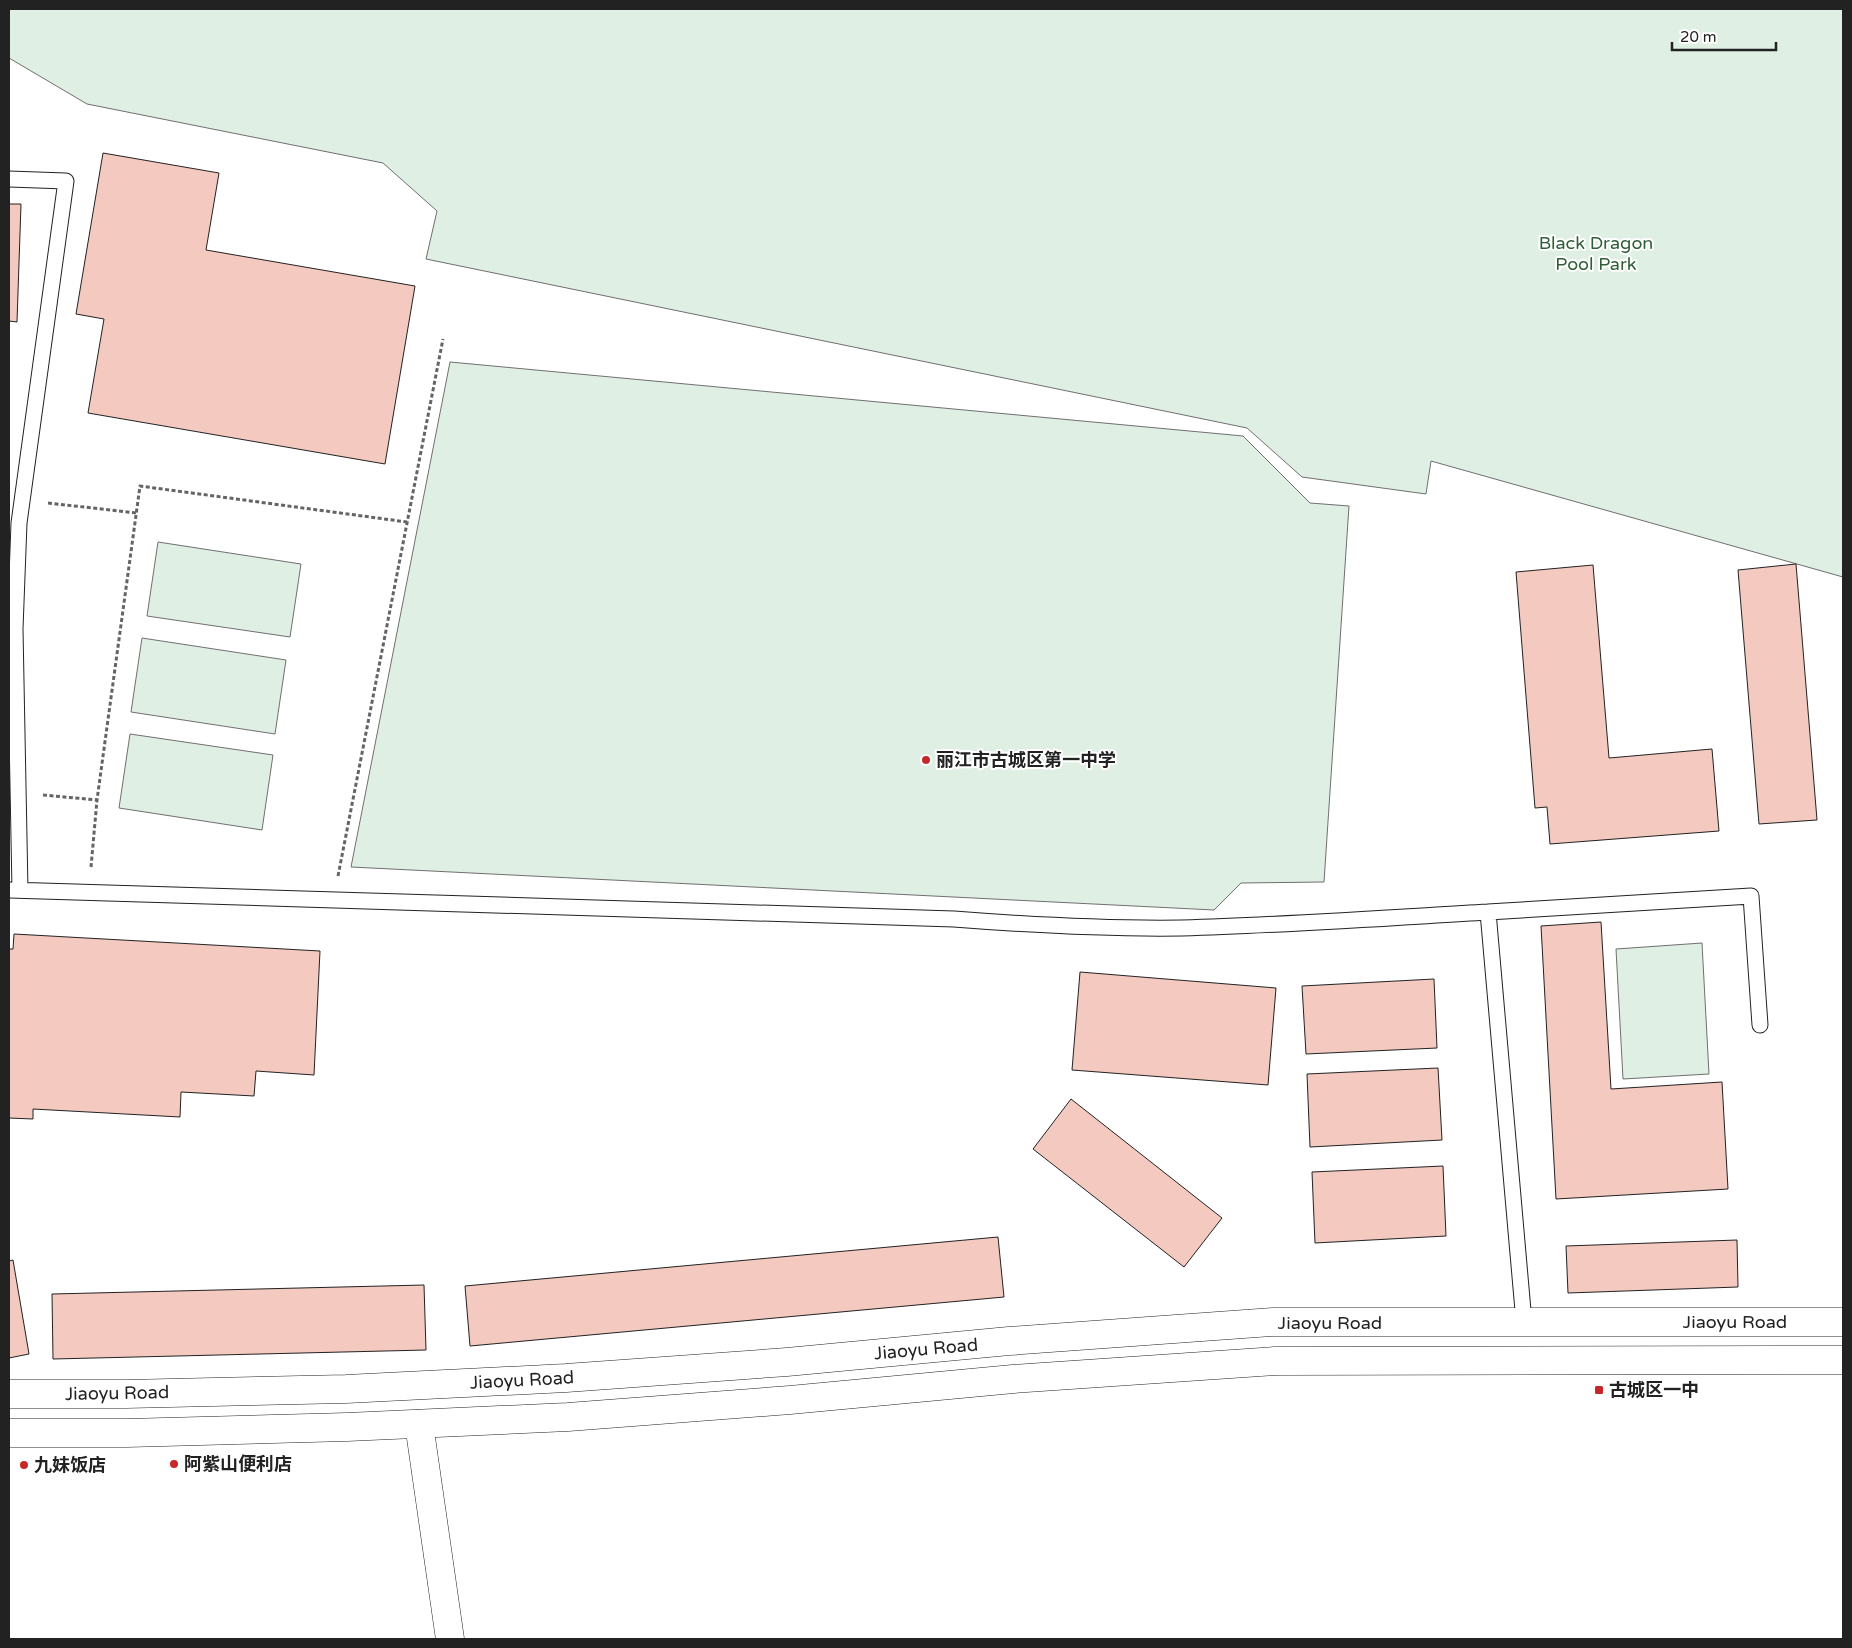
<svg xmlns="http://www.w3.org/2000/svg" width="1852" height="1648" font-family="'Varela Round','Noto Sans SC',sans-serif">
	<rect width="100%" height="100%" fill="#fff"/>
	<!-- green -->
	<path fill="#e0efe3" stroke="#6f6f6f" d="M 9,9 L 1843,9 L 1843,577 L 1431,461 L 1426,494 L 1302,477 L 1247,428 L 426,259 L 437,211 L 383,163 L 87,104 L 9,58 Z
		M 450,362 L 1243,436 L 1310,503 L 1349,506 L 1324,882 L 1241,883 L 1214,910 L 351,867 Z
		M 158,542 L 301,564 L 290,637 L 147,616 Z
		M 142,638 L 286,660 L 275,734 L 131,712 Z
		M 130,734 L 273,755 L 262,830 L 119,808 Z
		M 1702,943 L 1709,1074 L 1623,1079 L 1616,949 Z"/>
	<!-- building -->
	<path fill="#f3c9c0" stroke="#222" d="M 103,153 L 219,173 L 206,250 L 415,286 L 385,464 L 88,413 L 104,319 L 76,314 Z
		M 9,204 L 21,204 L 17,322 L 9,321 Z
		M 1796,564 L 1817,820 L 1759,824 L 1738,570 Z
		M 1593,565 L 1609,758 L 1712,749 L 1719,831 L 1550,844 L 1547,807 L 1535,808 L 1516,572 Z
		M 1601,922 L 1611,1089 L 1722,1082 L 1728,1189 L 1556,1199 L 1541,926 Z
		M 14,934 L 320,951 L 314,1075 L 256,1071 L 254,1096 L 181,1092 L 180,1117 L 33,1109 L 33,1119 L 9,1118 L 9,949 L 13,949 Z
		M 1080,972 L 1276,988 L 1268,1085 L 1072,1070 Z
		M 1434,979 L 1437,1048 L 1306,1054 L 1302,986 Z
		M 1438,1068 L 1442,1140 L 1310,1147 L 1307,1074 Z
		M 1071,1099 L 1222,1218 L 1184,1267 L 1033,1149 Z
		M 1443,1166 L 1446,1236 L 1315,1243 L 1312,1172 Z
		M 998,1237 L 1004,1297 L 470,1346 L 465,1286 Z
		M 1737,1240 L 1738,1287 L 1568,1293 L 1566,1246 Z
		M 13,1260 L 29,1354 L 9,1358 L 9,1261 Z
		M 424,1285 L 426,1350 L 53,1359 L 52,1294 Z"/>
	<g fill="none" stroke-linecap="round" stroke-linejoin="round">
		<!-- lane casing -->
		<g stroke="#222" stroke-width="17">
			<path id="lane" d="M 9,179 L 66,181 L 19,523 L 15,629 L 20,890
				M 9,890 L 954,919 C 1030,925 1106,929 1182,928 C 1284,925 1386,918 1488,912 L 1524,1322
				M 1488,912 L 1751,896 L 1760,1025"/>
		</g>
		<!-- street casing -->
		<g stroke="#222" stroke-width="29">
			<path id="street" d="M 419,1424 L 450,1639"/>
		</g>
		<!-- secondary casing -->
		<g stroke="#222" stroke-width="29">
			<path id="secondary" d="M 9,1394 L 126,1394 L 346,1389 L 566,1378 L 787,1362 L 1009,1341 L 1273,1322 L 1843,1322
				M 9,1433 L 127,1433 L 347,1427 L 568,1417 L 790,1400 L 1013,1379 L 1275,1361 L 1843,1360"/>
		</g>
		<!-- path -->
		<path stroke="#646464" stroke-width="3" stroke-dasharray="4 2.5" stroke-linecap="butt" d="M 48,503 L 137,513
			M 43,795 L 97,800
			M 91,867 L 97,800 L 140,486 L 407,522
			M 338,876 L 443,339"/>
		<!-- lane -->
		<use href="#lane" stroke="#fff" stroke-width="15"/>
		<!-- street -->
		<use href="#street" stroke="#fff" stroke-width="28"/>
		<!-- secondary -->
		<use href="#secondary" stroke="#fff" stroke-width="28"/>
	</g>
	<!-- markers -->
	<g fill="#c62828" stroke="#fff" stroke-width="2">
		<circle cx="926" cy="760" r="5"/>
		<rect x="1594" y="1385" width="10" height="10" rx="2.5"/>
		<circle cx="174" cy="1464" r="5"/>
		<circle cx="24" cy="1465" r="5"/>
	</g>
	<g text-anchor="middle" stroke-width="4" stroke-linejoin="round" paint-order="stroke">
		<!-- park labels -->
		<g font-size="18" fill="#2f5e38" stroke="#fff">
			<text x="1596" y="249">Black Dragon<tspan x="1596" dy="21">Pool Park</tspan></text>
		</g>
		<!-- poi labels -->
		<g font-size="18" font-weight="bold" fill="#222" stroke="#fff" text-anchor="start">
			<text x="936" y="766">丽江市古城区第一中学</text>
			<text x="1609" y="1396">古城区一中</text>
			<text x="184" y="1470">阿紫山便利店</text>
			<text x="34" y="1471">九妹饭店</text>
		</g>
		<!-- street labels -->
		<g font-size="18" fill="#222" stroke="#fff">
			<text x="1735" y="1328">Jiaoyu Road</text>
			<text x="1330" y="1329">Jiaoyu Road</text>
			<text transform="translate(926 1349) rotate(-5)" y="6">Jiaoyu Road</text>
			<text transform="translate(522 1380) rotate(-3)" y="6">Jiaoyu Road</text>
			<text transform="translate(117 1393) rotate(-1)" y="6">Jiaoyu Road</text>
		</g>
	</g>
	<!-- border -->
	<rect width="1852" height="1648" fill="none" stroke="#222222" stroke-width="20"/>
	<!-- scale -->
	<path d="M1672 42v8h104v-8" fill="none" stroke="#222222" stroke-width="2.5"/>
	<text x="1680" y="42" font-size="15" fill="#222222" stroke="#ffffff" stroke-width="4" paint-order="stroke">20 m</text>
</svg>
